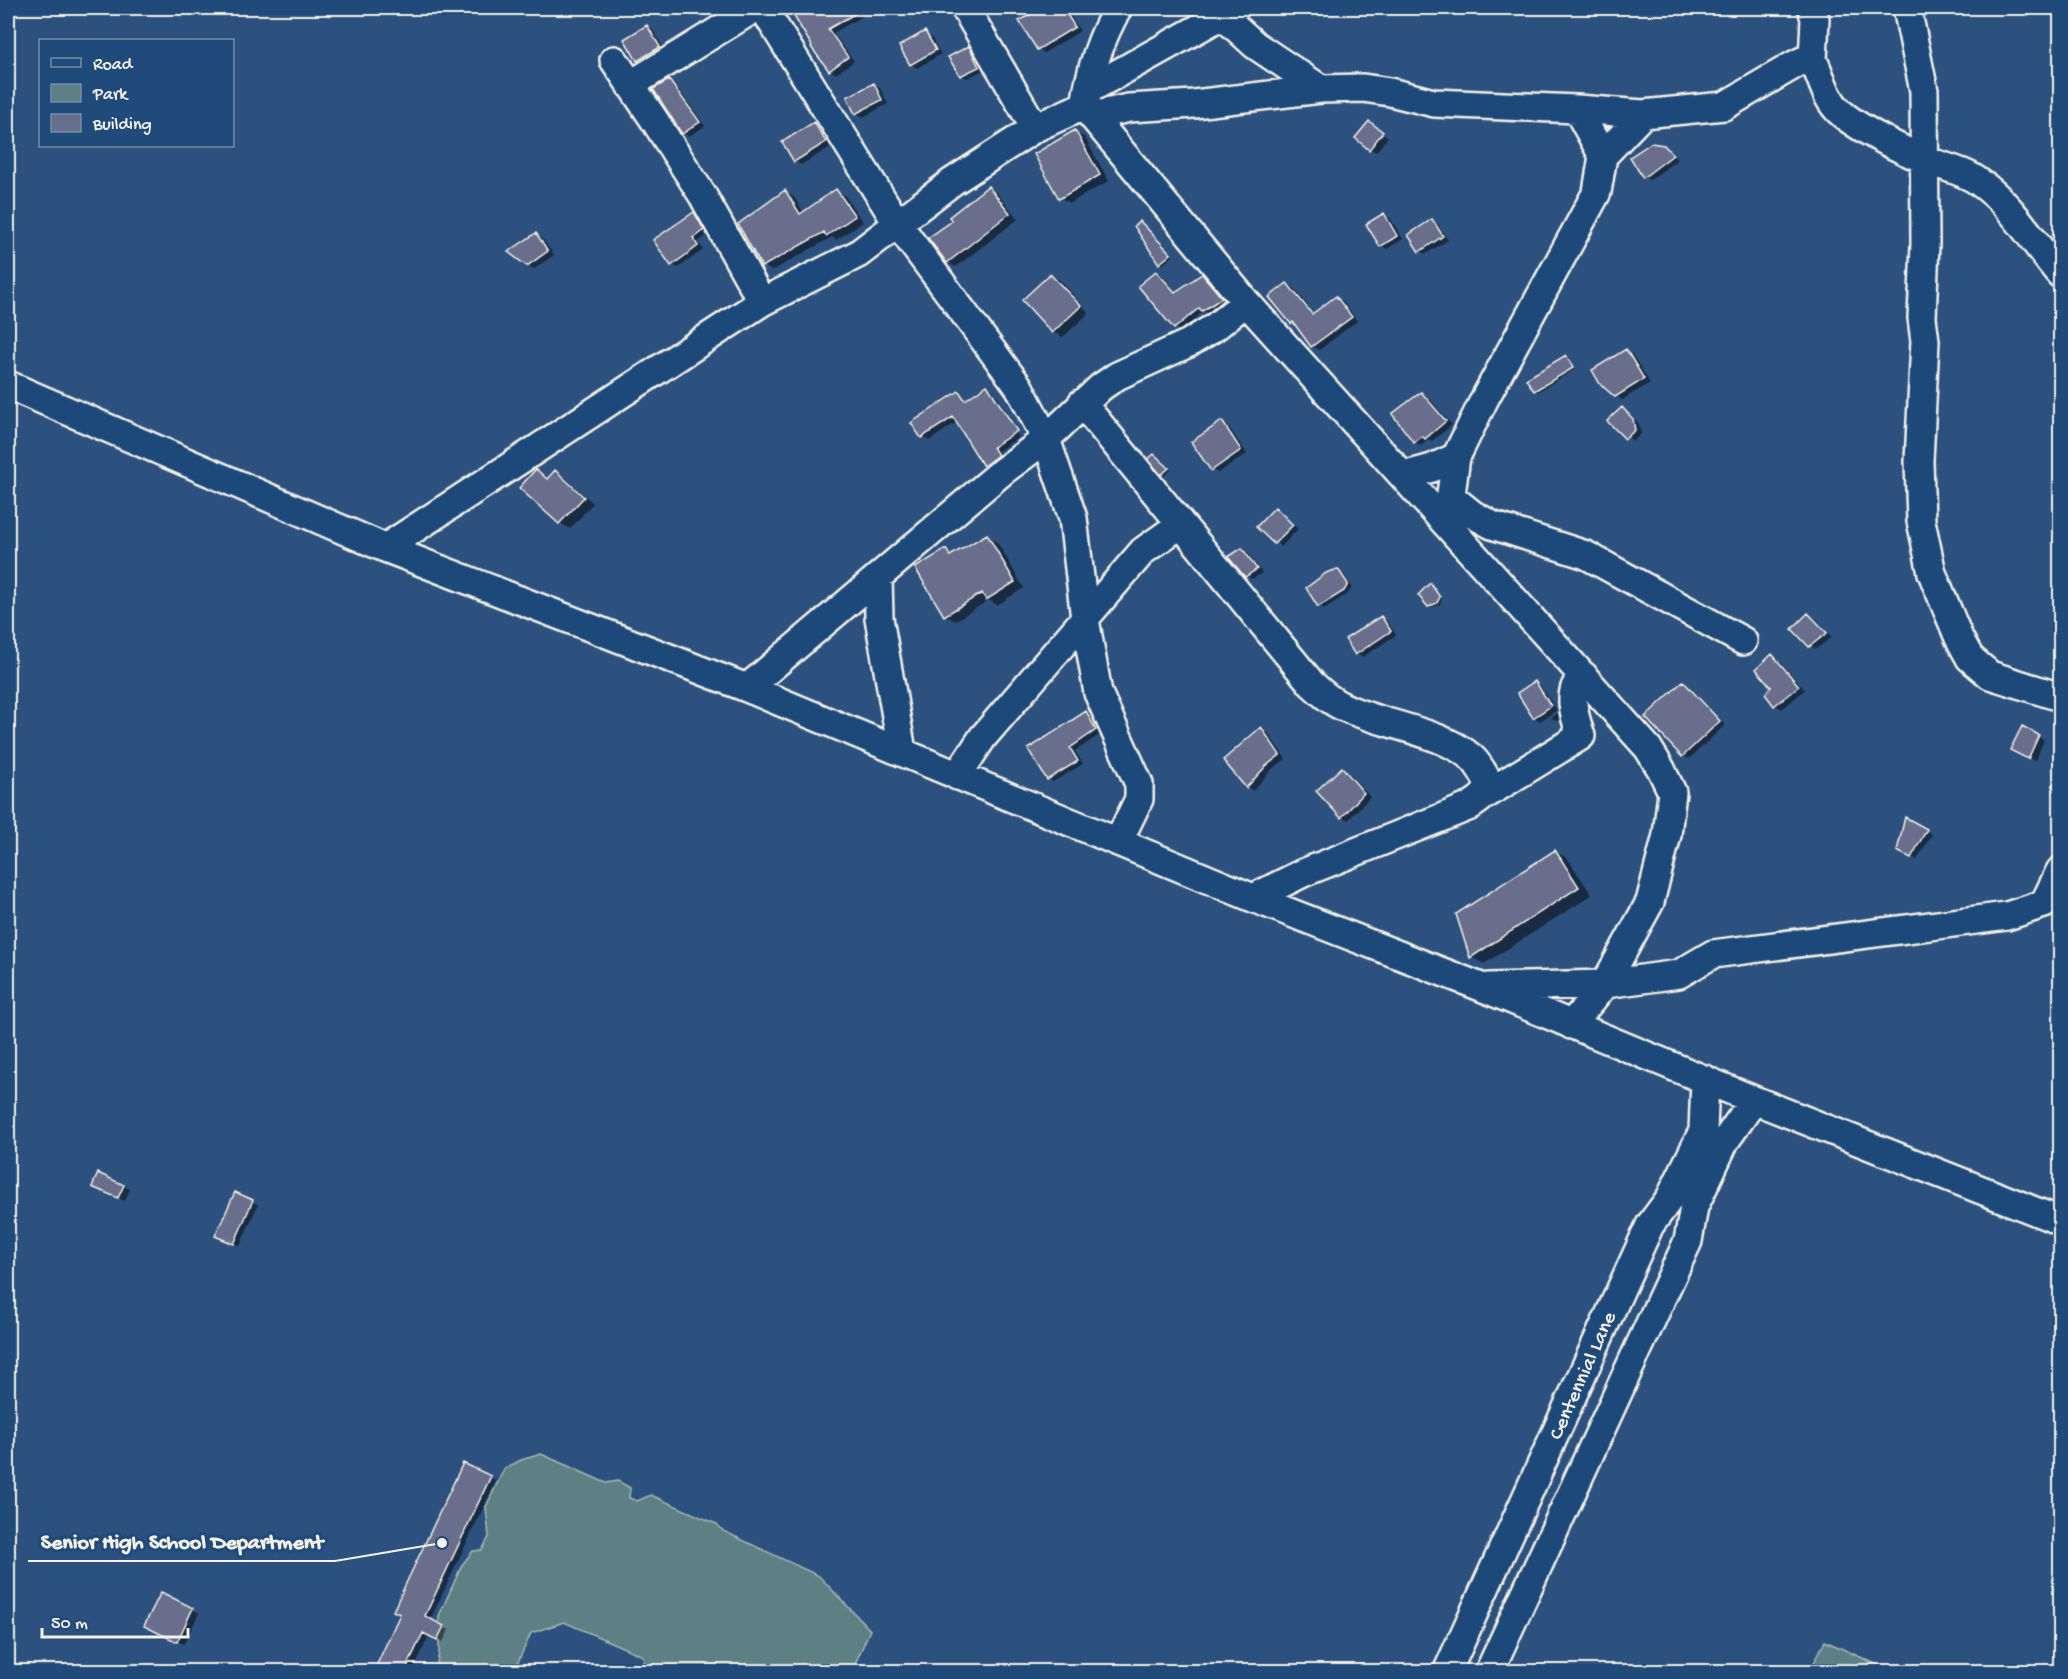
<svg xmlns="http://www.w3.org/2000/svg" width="2068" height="1679" font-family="'Gochi Hand',sans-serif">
	<rect width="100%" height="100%" fill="#2d517e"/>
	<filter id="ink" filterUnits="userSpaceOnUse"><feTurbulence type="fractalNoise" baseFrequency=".0167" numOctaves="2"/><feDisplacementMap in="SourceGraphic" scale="12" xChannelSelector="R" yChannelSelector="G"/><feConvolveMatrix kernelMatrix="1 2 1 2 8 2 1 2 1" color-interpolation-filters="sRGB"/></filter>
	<g filter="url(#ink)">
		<!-- green -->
		<path fill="#5d8084" stroke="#a8b8b6" stroke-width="1.5" d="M 541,1454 L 606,1483 L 618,1481 L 630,1488 L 629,1498 L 637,1501 L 651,1495 L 717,1524 L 723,1531 L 819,1576 L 870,1630 L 852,1671 L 644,1671 L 643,1656 L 564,1622 L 531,1633 L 514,1671 L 435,1672 L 439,1653 L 439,1616 L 462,1565 L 473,1551 L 482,1550 L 489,1537 L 486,1507 L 504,1469 L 521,1460 Z
			M 1825,1641 L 1891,1671 L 1810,1671 Z"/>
		<!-- shadow -->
		<path fill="#0007" d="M 794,8 L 814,8 L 818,13 L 828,8 L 864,8 L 868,13 L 833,33 L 854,61 L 836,74 L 830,70 L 791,9 Z
			M 1044,8 L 1066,8 L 1080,31 L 1044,53 L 1038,49 L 1021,22 Z
			M 647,27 L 653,30 L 665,51 L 644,63 L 638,60 Z
			M 925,33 L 931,37 L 941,54 L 917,68 L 911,64 Z
			M 969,48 L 975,52 L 984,70 L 967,78 L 961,75 Z
			M 669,81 L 675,85 L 705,126 L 689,136 L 683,133 Z
			M 874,85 L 880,88 L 888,104 L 863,117 L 856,113 Z
			M 814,124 L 821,128 L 832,146 L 801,165 L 795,161 Z
			M 1375,127 L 1388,137 L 1376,152 L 1370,149 Z
			M 1075,132 L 1085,138 L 1109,181 L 1070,203 L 1060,198 Z
			M 1663,146 L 1678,159 L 1650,180 L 1644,177 Z
			M 988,187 L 997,193 L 1018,219 L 956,267 L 948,262 Z
			M 836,191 L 845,196 L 863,222 L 836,240 L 832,237 L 772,271 L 763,266 L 785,192 L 794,197 L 804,213 Z
			M 694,214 L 700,217 L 709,234 L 698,242 L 703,250 L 678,268 L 672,264 Z
			M 1384,215 L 1390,218 L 1403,239 L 1387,249 L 1381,246 Z
			M 1432,221 L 1438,225 L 1448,240 L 1426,254 L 1420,251 Z
			M 1143,225 L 1173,256 L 1162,265 L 1160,263 Z
			M 536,235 L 543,239 L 554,255 L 534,269 L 527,265 Z
			M 1157,272 L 1163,276 L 1177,293 L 1202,276 L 1209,279 L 1227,302 L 1209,314 L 1204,311 L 1181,331 L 1175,328 Z
			M 1051,275 L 1061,281 L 1089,313 L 1063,337 L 1053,332 Z
			M 1287,284 L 1294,288 L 1314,314 L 1336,298 L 1343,301 L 1357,321 L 1319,350 L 1312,346 L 1298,326 L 1292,323 Z
			M 1626,350 L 1632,354 L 1650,383 L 1622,400 L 1616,396 Z
			M 1566,357 L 1575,369 L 1538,392 L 1535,390 Z
			M 987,387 L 993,390 L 1022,435 L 992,390 L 989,390 L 1019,437 L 998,451 L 1003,459 L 990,468 L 984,465 L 957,422 L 929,441 L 923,437 L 913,424 L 959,393 L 968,400 Z
			M 1422,394 L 1428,397 L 1452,425 L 1432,441 L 1428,439 L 1421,446 L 1415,442 Z
			M 1623,409 L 1639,424 L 1641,434 L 1633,441 L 1610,421 Z
			M 1222,423 L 1228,426 L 1247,454 L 1218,473 L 1212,470 Z
			M 1157,457 L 1171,470 L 1165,475 L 1150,459 Z
			M 536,471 L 549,479 L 556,472 L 565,478 L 593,503 L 570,529 L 560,523 L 521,487 Z
			M 1276,509 L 1298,529 L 1281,547 L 1259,527 Z
			M 987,536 L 997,542 L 1024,588 L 997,605 L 989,600 L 955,621 L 945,615 L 946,551 L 954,556 Z
			M 1242,550 L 1248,553 L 1262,573 L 1252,579 L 1246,576 Z
			M 1338,571 L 1343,574 L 1352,587 L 1349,593 L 1324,609 L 1319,606 Z
			M 1432,587 L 1442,599 L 1440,604 L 1432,608 L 1429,606 Z
			M 1808,615 L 1814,618 L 1832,637 L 1816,649 L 1809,645 Z
			M 1381,618 L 1387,621 L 1396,635 L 1363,657 L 1356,654 Z
			M 1772,656 L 1779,660 L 1805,690 L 1782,709 L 1775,705 L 1767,694 L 1773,687 Z
			M 1535,683 L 1541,687 L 1557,710 L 1540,721 L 1534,717 Z
			M 1684,683 L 1690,687 L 1725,725 L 1689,759 L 1683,756 Z
			M 1086,713 L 1091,717 L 1101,734 L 1075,751 L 1083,764 L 1053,782 L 1048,779 Z
			M 1558,713 L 1564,717 L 1566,725 L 1551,718 Z
			M 1261,729 L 1267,732 L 1286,759 L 1272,769 L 1253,791 L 1247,787 Z
			M 2038,736 L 2044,740 L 2035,761 L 2012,750 Z
			M 1343,769 L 1349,773 L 1370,797 L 1348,820 L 1342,817 Z
			M 1906,819 L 1932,834 L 1917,860 L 1899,850 Z
			M 1555,851 L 1568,859 L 1592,895 L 1484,964 L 1471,957 Z
			M 99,1175 L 130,1189 L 125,1201 L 100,1190 Z
			M 252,1201 L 258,1205 L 240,1246 L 223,1239 Z
			M 490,1477 L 496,1481 L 430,1620 L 449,1630 L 443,1642 L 429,1635 L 413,1672 L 375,1672 L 401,1614 Z
			M 162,1594 L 199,1613 L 184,1644 L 152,1629 Z"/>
		<!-- building -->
		<path fill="#676e8c" stroke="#f4f1e8" stroke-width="1.5" d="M 789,8 L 811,8 L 815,13 L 825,8 L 865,8 L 828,29 L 848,57 L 829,71 L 811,47 L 812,46 Z
			M 1041,8 L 1063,8 L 1075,27 L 1037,50 L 1019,21 Z
			M 647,25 L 660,47 L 637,61 L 624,39 Z
			M 925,31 L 936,50 L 910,65 L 899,46 Z
			M 969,46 L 979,67 L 960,76 L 948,57 Z
			M 669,80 L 700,122 L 682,134 L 653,89 Z
			M 874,83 L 882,100 L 855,114 L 847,97 Z
			M 1369,121 L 1383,132 L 1369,150 L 1355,138 Z
			M 814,122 L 826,142 L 794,162 L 782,142 Z
			M 1075,130 L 1100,175 L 1059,199 L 1034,154 Z
			M 1651,143 L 1664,145 L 1673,155 L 1643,178 L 1630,157 Z
			M 988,186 L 1010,213 L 947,263 L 928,238 L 952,221 L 949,217 Z
			M 836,189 L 855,216 L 826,236 L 824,232 L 762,267 L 738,224 L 785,190 L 800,214 Z
			M 694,212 L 704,230 L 693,238 L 698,246 L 671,266 L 653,240 Z
			M 1384,213 L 1397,236 L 1380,247 L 1366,224 Z
			M 1432,219 L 1443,236 L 1419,252 L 1408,235 Z
			M 1140,221 L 1171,254 L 1159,264 L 1134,226 Z
			M 536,233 L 548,251 L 527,266 L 508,252 Z
			M 1156,271 L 1175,292 L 1202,274 L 1222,298 L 1202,311 L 1199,308 L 1174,329 L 1138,286 Z
			M 1050,274 L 1081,306 L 1052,333 L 1022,300 Z
			M 1287,283 L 1312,314 L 1336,296 L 1352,317 L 1311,347 L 1293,322 L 1291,324 L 1269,297 Z
			M 1626,349 L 1644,379 L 1615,397 L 1600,384 L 1592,370 Z
			M 1566,355 L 1573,368 L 1534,391 L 1526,379 Z
			M 987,385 L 1017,431 L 993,447 L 998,455 L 983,466 L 953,417 L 921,438 L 911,423 L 959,391 L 965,400 Z
			M 1421,392 L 1446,421 L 1425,439 L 1422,436 L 1414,443 L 1392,414 Z
			M 1622,407 L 1633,419 L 1635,430 L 1625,439 L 1607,421 Z
			M 1222,421 L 1241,450 L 1211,471 L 1191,442 Z
			M 1154,454 L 1169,468 L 1161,475 L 1148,459 Z
			M 536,469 L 547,479 L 555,470 L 584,497 L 559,524 L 519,488 Z
			M 1275,507 L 1293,525 L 1274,544 L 1256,527 Z
			M 987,534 L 1015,582 L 986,600 L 982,593 L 944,616 L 915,568 L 946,549 L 950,556 Z
			M 1242,548 L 1257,569 L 1245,577 L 1228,557 Z
			M 1338,569 L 1348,584 L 1344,591 L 1318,607 L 1306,588 L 1326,573 Z
			M 1430,583 L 1440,597 L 1437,603 L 1428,607 L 1418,595 Z
			M 1808,613 L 1827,633 L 1809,647 L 1792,629 Z
			M 1381,616 L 1391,631 L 1355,655 L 1345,639 Z
			M 1772,654 L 1799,686 L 1774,706 L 1765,694 L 1771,687 L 1756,669 Z
			M 1535,681 L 1551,706 L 1533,718 L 1517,693 Z
			M 1683,681 L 1720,721 L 1682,757 L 1645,717 Z
			M 1086,711 L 1096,730 L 1070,748 L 1078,761 L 1047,780 L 1028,749 Z
			M 2022,726 L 2039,735 L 2028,759 L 2010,750 Z
			M 1261,727 L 1280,755 L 1266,766 L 1246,788 L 1223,760 Z
			M 1342,767 L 1364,793 L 1341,818 L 1316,791 Z
			M 1905,817 L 1927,829 L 1911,858 L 1897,851 Z
			M 1555,850 L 1579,887 L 1470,958 L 1456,914 Z
			M 98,1173 L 124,1185 L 118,1198 L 92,1187 Z
			M 235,1192 L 253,1200 L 234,1244 L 215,1236 Z
			M 463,1463 L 491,1476 L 425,1616 L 444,1626 L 437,1640 L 423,1633 L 405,1671 L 374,1671 L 400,1614 L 393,1611 Z
			M 161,1592 L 193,1608 L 177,1642 L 144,1626 Z"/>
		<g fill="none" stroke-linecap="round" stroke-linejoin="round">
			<!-- minor casing -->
			<g stroke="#f4f1e8" stroke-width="32">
				<path id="minor" d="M 763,8 L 897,223 L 1019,387 L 1046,439 L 1073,518 L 1085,619 L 1098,693 L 1139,784 L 1139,799 L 1118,842
					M 965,8 L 1035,128
					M 1118,8 C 1101,37 1090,72 1085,105 L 1092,116 L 1246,302 L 1648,748 L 1661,769 L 1672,792 L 1667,835 L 1650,902 L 1605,984 L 1571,1025
					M 1812,8 L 1815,19 L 1813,60
					M 1907,8 L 1924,91 L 1925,244 L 1922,318 L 1925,341 L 1919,461 L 1921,521 L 1932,573 L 1959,638 L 1970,658 L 1990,675 L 2060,697
					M 1222,15 L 1255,45 L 1321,89
					M 614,60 L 655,121 L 703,196 L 762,302
					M 630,85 L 755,8
					M 1088,90 L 1235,8
					M 1577,109 L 1603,156
					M 1092,116 L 1129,108 L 1194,104 L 1321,89 L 1363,88 L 1390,92 L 1434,103 L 1577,109 L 1643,114
					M 8,385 L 385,548 L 747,688 L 1253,898 L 1481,987 L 1754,1100 L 2060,1221
					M 1082,403 L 1312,684 C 1323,694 1333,703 1346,708 C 1381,724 1442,732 1471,757 C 1477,762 1481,769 1485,776 C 1494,791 1480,800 1468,807 L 1303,873 L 1253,898
					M 1403,476 L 1432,468 L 1456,457
					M 1451,497 L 1472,514 L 1492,525 L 1586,555 L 1743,641
					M 1447,524 L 1456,457 L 1485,398 L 1597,192 L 1603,156 L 1643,114 L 1724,106 L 1794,65 L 1802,61 L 1813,60 C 1822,78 1825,98 1840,112 C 1856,127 1903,151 1924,159 C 1942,167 1963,170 1979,182 C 2013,205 2034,244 2060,274
					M 385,548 L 762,302 L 858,254 L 952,182 L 1035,128 L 1085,105
					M 747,688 L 878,577
					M 902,751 L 879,618 L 878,577 L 1003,471 L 1046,439 L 1101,387 L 1117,376 L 1189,343 L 1215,327 L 1246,302
					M 957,776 L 983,737 L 1143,551 L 1181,524
					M 1485,795 L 1581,736 C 1575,718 1565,690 1584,676
					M 1489,987 L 1605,984 L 1679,974 L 1713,954 L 2007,916 L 2044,904 L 2060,871
					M 1447,1672 L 1650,1225 L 1670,1198 L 1703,1131 L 1705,1079
					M 1489,1672 L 1688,1241 L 1694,1207 L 1725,1141 L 1754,1100"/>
			</g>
			<!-- minor -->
			<use href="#minor" stroke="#1f4a7a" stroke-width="27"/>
		</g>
	</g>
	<g text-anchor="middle" stroke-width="6" stroke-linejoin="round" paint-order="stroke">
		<!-- street labels -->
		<g font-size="21" fill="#f4f1e8" stroke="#1f4a7a">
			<text transform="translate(1581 1375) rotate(-66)" y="7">Centennial Lane</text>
		</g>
	</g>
	<!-- callouts -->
	<path fill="none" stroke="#f4f1e8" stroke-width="2" d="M442 1543L335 1561H28"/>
	<circle fill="#f4f1e8" stroke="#1f4a7a" stroke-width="2" cx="442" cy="1543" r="6"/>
	<g font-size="22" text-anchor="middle" font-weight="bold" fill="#f4f1e8" stroke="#1f4a7a" stroke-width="6" stroke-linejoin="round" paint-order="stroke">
		<text x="182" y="1548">Senior High School Department</text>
	</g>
	<!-- margin -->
	<rect width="2068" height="1679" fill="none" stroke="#1f4a7a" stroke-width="30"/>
	<rect x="15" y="15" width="2038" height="1649" fill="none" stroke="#f4f1e8" stroke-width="2" filter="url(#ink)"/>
	<!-- legend -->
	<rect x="39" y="39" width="195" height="108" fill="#1f4a7a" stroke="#748da6" stroke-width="1.5"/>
	<rect x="51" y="58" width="30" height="9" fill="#1f4a7a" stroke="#748da6" stroke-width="1.5"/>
	<text x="93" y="69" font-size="18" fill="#f4f1e8">Road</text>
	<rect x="51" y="84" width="30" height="18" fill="#5d8084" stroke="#748da6" stroke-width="1.5"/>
	<text x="93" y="99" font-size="18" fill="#f4f1e8">Park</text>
	<rect x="51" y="114" width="30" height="18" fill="#676e8c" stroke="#748da6" stroke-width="1.5"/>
	<text x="93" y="129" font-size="18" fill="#f4f1e8">Building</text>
	<!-- scale -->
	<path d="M42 1628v9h146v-9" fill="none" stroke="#f4f1e8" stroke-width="3"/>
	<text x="51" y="1628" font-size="18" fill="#f4f1e8" stroke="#1f4a7a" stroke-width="4.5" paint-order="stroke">50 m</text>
</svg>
